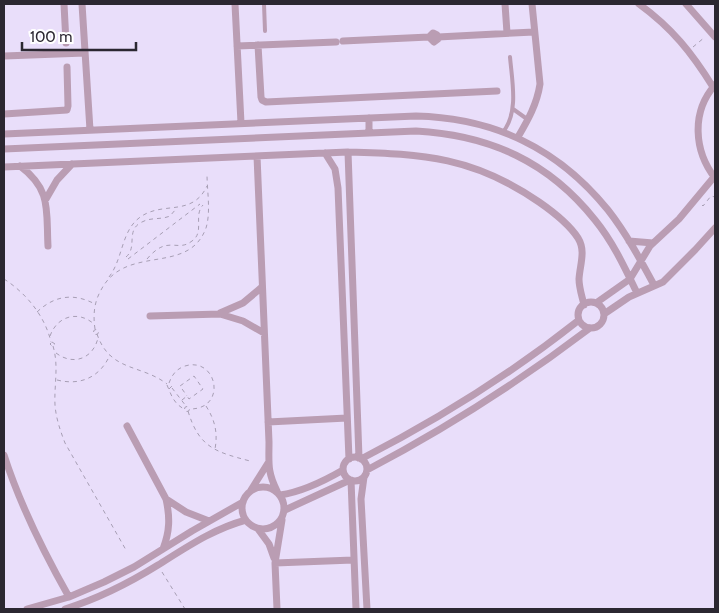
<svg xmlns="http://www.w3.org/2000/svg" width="719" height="613" font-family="Cabin,sans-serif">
	<rect width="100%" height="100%" fill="#e9defa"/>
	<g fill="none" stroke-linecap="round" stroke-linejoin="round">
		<!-- path -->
		<path stroke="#a79eb4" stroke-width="1" stroke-dasharray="4 4" stroke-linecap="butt" d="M 693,47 L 705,37
			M 702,205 L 703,206 L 711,196 L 715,197
			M 126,257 C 138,247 125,230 142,222 C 151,217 161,220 170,216 L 176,209
			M 128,259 L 200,204
			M 147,259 C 168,234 177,253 192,241 C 205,232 193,216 203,205
			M 109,277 C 123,259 121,232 139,218 C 162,200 192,218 207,186
			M 4,279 C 26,293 45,316 51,342
			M 37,312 C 55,295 74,293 95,304
			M 95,329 C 93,316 94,303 100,292 C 124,242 188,277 206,228 C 211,212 207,191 207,174
			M93.5 332a2.5 2.5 0 1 1 5 0a2.5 2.5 0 1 1-5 0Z
			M 97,334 C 110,372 141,364 167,384
			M 50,336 C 57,316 78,310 94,324
			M 52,342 L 55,344 L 52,346 L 50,344 Z
			M 53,346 C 59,366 54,385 55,405 C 56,418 60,430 65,443 L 126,550
			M 56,353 C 73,366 93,359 98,338
			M 57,380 C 81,386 100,377 110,355
			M 169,383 C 172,375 176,369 185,366 C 217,356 228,409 190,409
			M 167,385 C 171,394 173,403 184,409
			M 172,388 L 186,406
			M 169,389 L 172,386 L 170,383
			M 182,400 L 187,396 L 189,399 L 203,389 L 194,376 L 180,386 L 187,396
			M 206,406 C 215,420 218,433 215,449
			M184.5 409a2.5 2.5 0 1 1 5 0a2.5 2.5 0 1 1-5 0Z
			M 188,411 C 199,448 216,452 250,461
			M 162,572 L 185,609"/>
		<!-- lane -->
		<path stroke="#ba9db3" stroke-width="4" d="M 264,4 L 265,31
			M 513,109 L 527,119
			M 503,132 C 519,112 512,81 510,57"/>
		<!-- street -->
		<path stroke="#ba9db3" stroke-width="7" d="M 64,4 L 66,43
			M 82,4 L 90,130
			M 235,4 L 241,123
			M 505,4 L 507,33
			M 639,4 C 672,28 692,53 713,87
			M 686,4 L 715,37
			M 438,37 L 534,32
			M 343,41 L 429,37 L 433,33 L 437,35 L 438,39 L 434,42 L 429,37
			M 258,45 L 261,97 L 262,100 L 266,102 L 497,91
			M 237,46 L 336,42
			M 4,56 L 85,53
			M 715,85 C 691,112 694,151 715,178
			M 4,114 L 67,110 L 68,106 L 67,67
			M 369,118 L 369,133
			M 4,134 L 416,116 C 495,118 558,148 608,210 C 626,233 640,259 654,285
			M 518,137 C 528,120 537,104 540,84 L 532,4
			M 4,149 L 416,131 C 490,135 549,162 595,220 C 613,242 625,268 637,293
			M 348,152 L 359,458
			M 325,153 L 335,169 L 338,188 L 349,459
			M 257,156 L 269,442 C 269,463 267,471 277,491
			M 20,166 C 52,190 46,210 48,246
			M 4,167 L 348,152 C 424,154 474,157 539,202 C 552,211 569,224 578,238 C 586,251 580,264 579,279 C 579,288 582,296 584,305
			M 46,199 L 57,180 L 72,164
			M 629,241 L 653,243
			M578 315a13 13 0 1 1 26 0a13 13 0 1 1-26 0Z
			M 596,303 L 630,279 L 650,246 L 679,219 L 714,177
			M 220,313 L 243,303 L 262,287
			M 604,314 L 629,297 L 663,282 L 695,250 L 715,228
			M 150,316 L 220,314 L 243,321 L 264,333
			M 268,422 L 347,418
			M 127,426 L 166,499 C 170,517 170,531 163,549
			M 4,455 C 20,505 43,551 69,597
			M343 469a12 12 0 1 1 24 0a12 12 0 1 1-24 0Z
			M 361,459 C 439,419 511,374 579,320
			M 367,470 C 445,429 519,382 590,328
			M 364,477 L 361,499 L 367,609
			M 351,480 L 356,609
			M242 508a21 21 0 1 1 42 0a21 21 0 1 1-42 0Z
			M 251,490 L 268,463
			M 280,495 C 302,492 324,481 343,470
			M 166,499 L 186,512 L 209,521
			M 285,510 L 350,480
			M 258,529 L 269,544 L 274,558
			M 275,563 L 353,560
			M 27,609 L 69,597 L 104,582 L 134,567 L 192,531 L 243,502
			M 65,609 C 97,599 129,583 158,565 C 187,547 213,529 246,520
			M 277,609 L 275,563 L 282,520"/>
	</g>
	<!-- border -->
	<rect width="719" height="613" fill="none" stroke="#2b2731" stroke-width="10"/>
	<!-- scale -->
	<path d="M22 42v8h114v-8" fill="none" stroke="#2b2731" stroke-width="2.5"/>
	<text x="30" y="42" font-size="15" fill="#2b2731" stroke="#ffffff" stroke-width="4" paint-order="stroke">100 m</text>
</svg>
